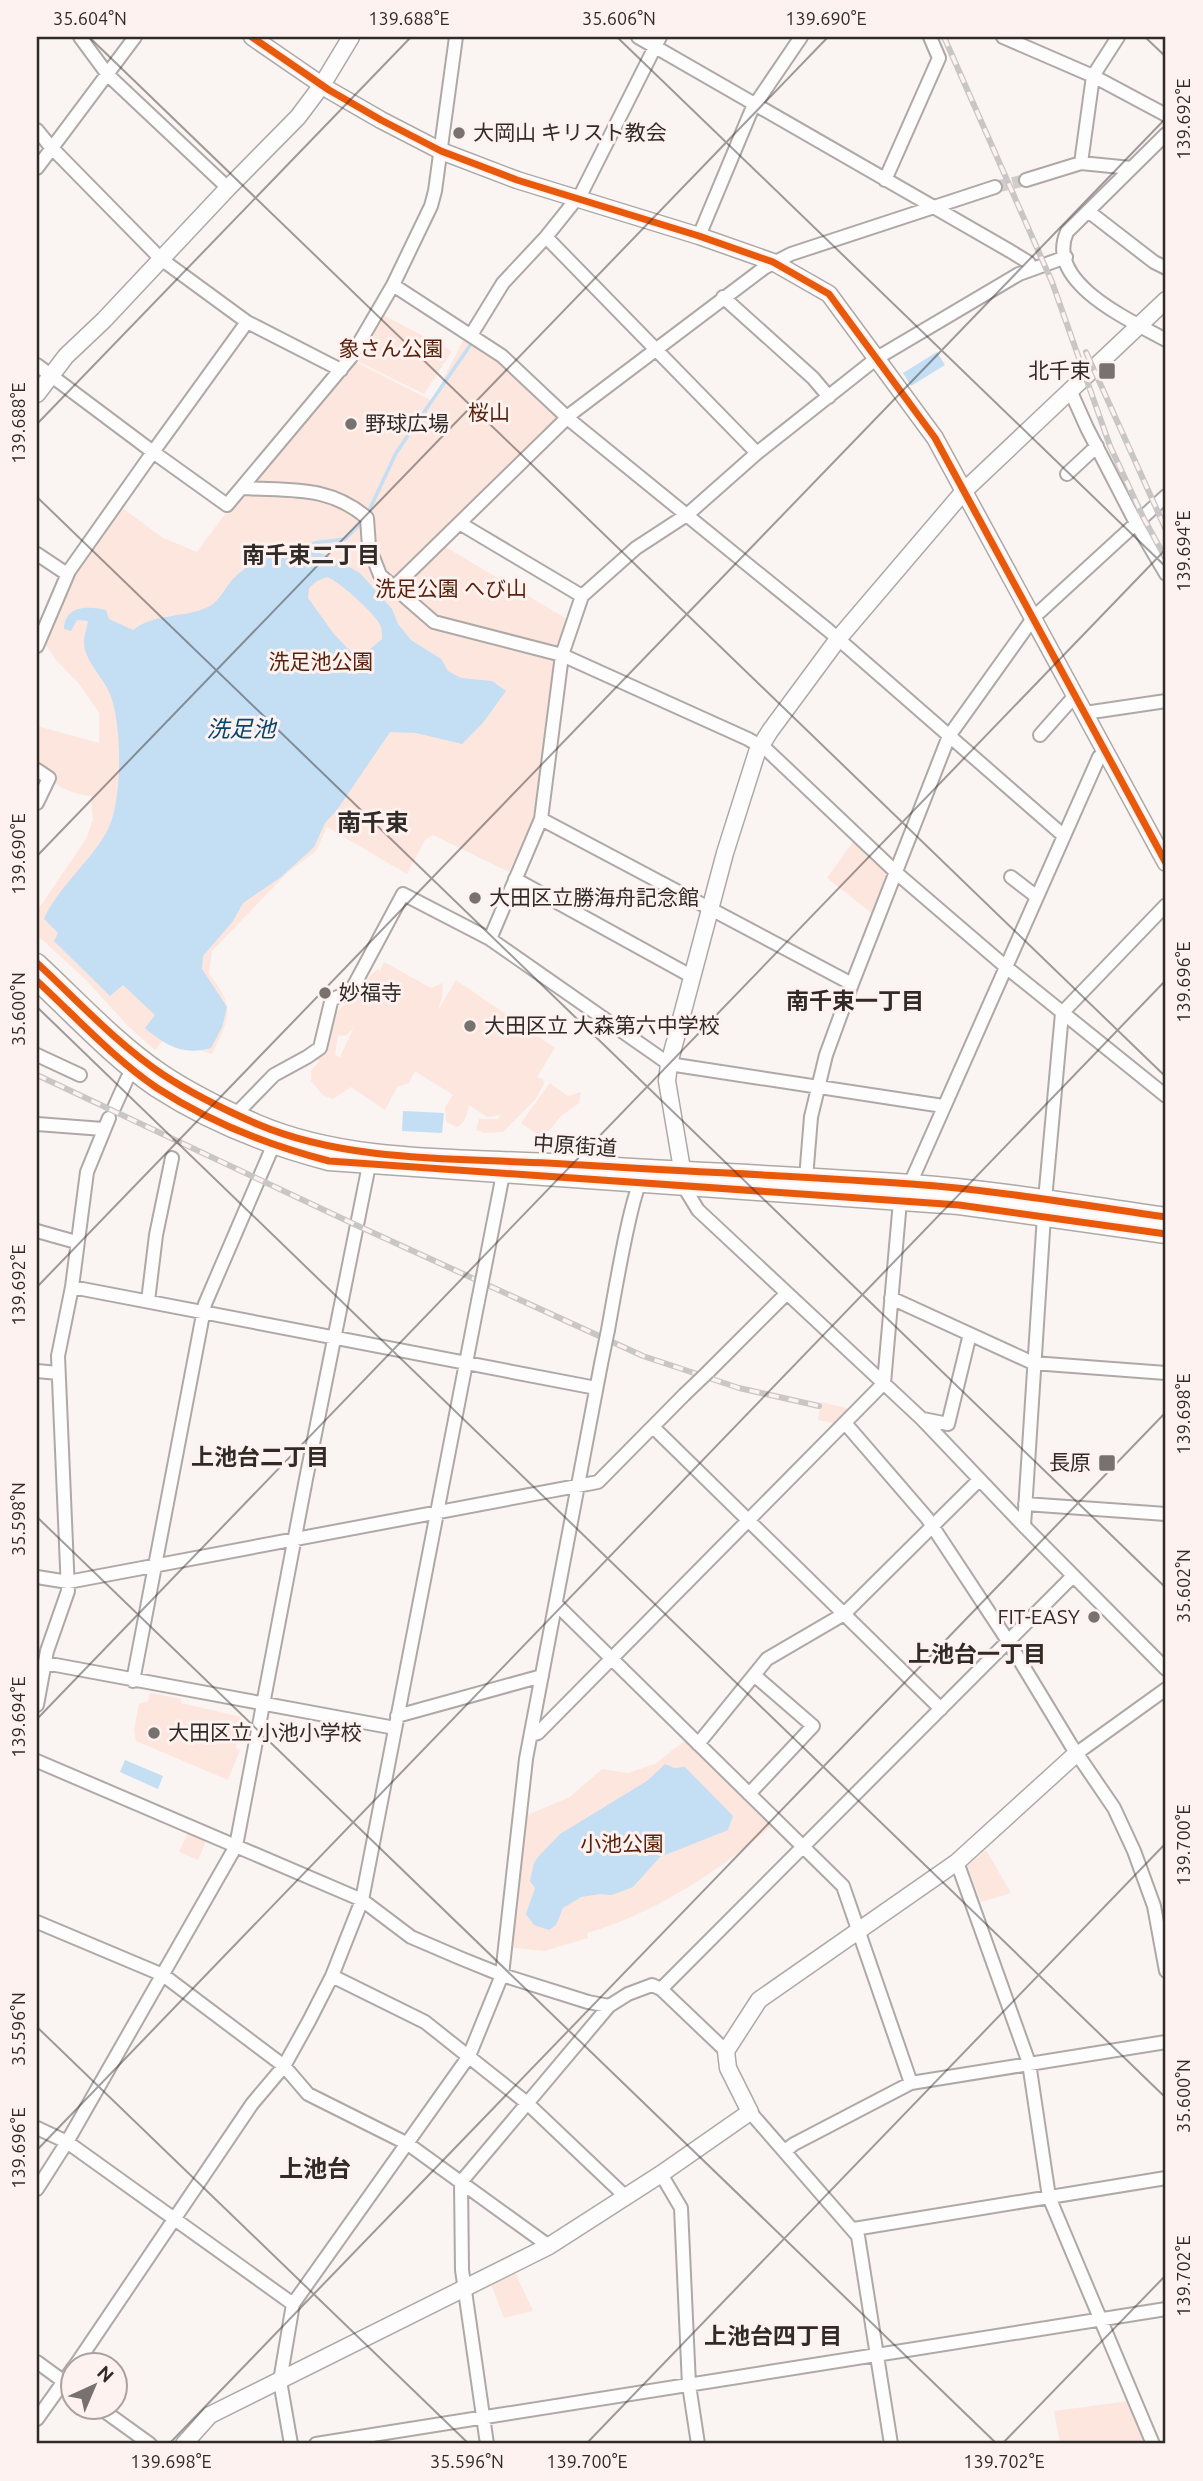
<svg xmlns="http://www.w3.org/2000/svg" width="1203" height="2481" font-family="Ubuntu,'Noto Sans JP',sans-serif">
	<rect width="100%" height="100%" fill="#faf4f2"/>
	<!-- green -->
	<path fill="#fce6de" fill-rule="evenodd" d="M 381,314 L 452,351 L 424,394 L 353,359 Z
		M 466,335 L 501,357 L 561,418 L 437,542 L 567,619 L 554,657 L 548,736 L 535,817 L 509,872 L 433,835 L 425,840 L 407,874 L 327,827 L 316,851 L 287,873 L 212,951 L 209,974 C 236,1008 230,1017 212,1054 L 164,1039 L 155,1050 L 128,1026 L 86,980 L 37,935 L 37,911 L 86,839 L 93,819 L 91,796 C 65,793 53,784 37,764 L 37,726 L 99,743 L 99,713 L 80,685 L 56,660 L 43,641 L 74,567 L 117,504 L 163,538 L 197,552 L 231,506 L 354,361 L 432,401 Z
		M 853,842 L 889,874 L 874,915 L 827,878 Z
		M 384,962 L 431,988 L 443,983 L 442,997 L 438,1010 L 456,980 L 555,1048 L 537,1077 L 543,1079 L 544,1084 L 535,1100 L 503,1132 L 484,1133 L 476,1130 L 479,1119 L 498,1119 L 501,1115 L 487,1117 L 469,1105 C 467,1114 466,1122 457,1127 L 446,1122 L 445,1107 L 453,1095 L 415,1071 L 409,1083 L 397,1087 L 385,1110 L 351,1087 L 333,1099 L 323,1095 L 311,1081 L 311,1071 L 320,1060 L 315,1061 C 314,1043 336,1005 354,999 L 362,983 L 378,969 L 380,971 ZM 354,1027 L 340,1057 L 335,1055 L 338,1036 L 347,1035 Z
		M 550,1083 L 568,1096 L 581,1092 L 579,1103 L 561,1116 L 543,1138 L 521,1123 Z
		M 821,1402 L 850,1409 L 836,1424 L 818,1420 Z
		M 150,1693 L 181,1699 L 181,1703 L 241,1717 L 236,1748 L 240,1750 L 228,1780 L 136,1741 L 134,1729 L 139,1704 L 148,1701 Z
		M 687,1739 L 773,1825 C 718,1871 656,1913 587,1933 L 588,1938 L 544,1951 L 506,1947 L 520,1818 L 570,1797 L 602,1769 L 628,1773 L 655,1764 Z
		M 189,1830 L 207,1839 L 198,1860 L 179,1852 Z
		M 986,1850 L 1011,1893 L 981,1902 L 967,1866 Z
		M 515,2272 L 533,2311 L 504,2318 L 491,2284 Z
		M 1129,2401 L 1147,2442 L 1132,2444 L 1060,2444 L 1054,2411 Z"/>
	<!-- water -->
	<path fill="#c4def3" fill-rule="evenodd" d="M 937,352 L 945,365 L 911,386 L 903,373 Z
		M 286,546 L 310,549 L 335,559 L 360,573 L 392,609 L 398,624 L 411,640 L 441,659 L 448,671 L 461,678 L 492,681 L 506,691 L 482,724 L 462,744 L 416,733 L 390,732 L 337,810 L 325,823 L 314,847 L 281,877 L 243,903 L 233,921 L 203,956 L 202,969 L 227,1007 L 222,1027 L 211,1048 C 184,1056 166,1046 145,1028 L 155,1015 L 123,985 L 110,996 L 54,941 L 58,933 L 44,919 C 59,884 99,855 111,822 C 122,791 122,725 110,694 C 103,676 84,661 84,642 C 84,635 87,628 88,621 L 77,620 L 71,631 L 64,629 C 65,605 88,606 106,610 L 109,619 L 133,630 C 156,612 185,619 210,606 C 221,600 226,585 235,577 C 250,563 267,553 286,546 ZM 327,577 C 339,581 378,616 381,627 C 382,631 382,635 382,639 L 363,655 L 356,657 L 334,634 L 308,598 L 309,588 L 317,581 Z
		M 403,1111 L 444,1113 L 442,1133 L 402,1131 Z
		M 125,1760 L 163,1776 L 158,1789 L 120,1772 Z
		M 665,1764 L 674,1768 L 685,1767 L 733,1816 L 728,1830 L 660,1857 L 633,1887 L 612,1895 L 601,1894 L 581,1897 L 563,1908 L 556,1925 L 549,1930 L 534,1925 L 526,1914 L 535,1888 L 530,1881 L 534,1863 L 538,1857 L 560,1834 L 647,1781 Z"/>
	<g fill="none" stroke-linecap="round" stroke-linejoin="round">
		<!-- stream -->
		<path stroke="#c4def3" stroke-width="3.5" d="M 367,515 L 396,453 L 473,341
			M 310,549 L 314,543 L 345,539 L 363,521"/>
		<!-- street-tunnel -->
		<path stroke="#d2ccca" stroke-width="12" stroke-dasharray="12 6" stroke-linecap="butt" d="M 995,187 L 1026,180"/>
		<!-- street casing -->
		<g stroke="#aea9a7" stroke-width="16">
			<path id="street" d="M 80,37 L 108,75 L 228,188
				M 638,37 L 1010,251 L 1028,262 L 1033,269
				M 1003,37 L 1093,76 L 1166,115
				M 37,130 L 50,146 L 161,259 L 247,322 L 341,370
				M 1166,134 L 1067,232 C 1044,283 1132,321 1166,340
				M 1081,163 L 1093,76 L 1118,37
				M 37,168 L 135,37
				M 885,180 L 939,58 L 930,37
				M 1026,180 L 1081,163 L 1131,168
				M 1088,211 L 1154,262 L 1166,268
				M 699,236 L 752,109 L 801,37
				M 546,237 L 757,453
				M 393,285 L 502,356 L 571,421 L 828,630 L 1064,836
				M 723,297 L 813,378 L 829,397
				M 471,335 L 503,283 L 546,237 L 582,192 L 660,37
				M 37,365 L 153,452 L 247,322
				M 1070,390 L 1087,428 L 1136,523 L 1166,574
				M 1067,474 L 1097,446
				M 243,488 C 290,491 329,485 367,518 L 369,547 L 380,575 L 434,622 L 562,655 L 748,739 L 767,750 L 900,876 L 1006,967 L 1166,1096
				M 461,524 L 582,596
				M 37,554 L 67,574
				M 393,588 L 572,413 L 764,268 L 791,254 L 995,187
				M 37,646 L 69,571 L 153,452 L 227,505 L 351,357 L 393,285 L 431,206 L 435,191 L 456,37
				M 1085,713 L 1166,701
				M 1040,735 L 1071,700 L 1076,697
				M 37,770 L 49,778 L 37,803
				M 541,819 L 852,984
				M 1011,877 L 1037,897
				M 515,879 L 691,976
				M 490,939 L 541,819 L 562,655 L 582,596 L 636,548 L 688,514 L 757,453 L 877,358 L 1019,274 L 1066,257
				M 37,1055 L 80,1075
				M 114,1108 L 127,1079 L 138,1066
				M 236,1114 L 274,1075 L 307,1057 L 320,1048 L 331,1002 L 333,999 L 351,991 L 403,894 L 490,939 L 669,1064 L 943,1106
				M 37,1124 L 103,1129
				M 806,1178 L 811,1117 L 826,1055 L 852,984 L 949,736 L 1034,617 L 1166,496
				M 910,1184 L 1099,757 L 1107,753
				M 684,1187 L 698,1210 L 922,1419 L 1024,1526 L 1166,1669
				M 37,1231 L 76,1242
				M 484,1271 L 503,1174
				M 72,1287 L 596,1388
				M 891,1298 L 1033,1363 L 1166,1373
				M 148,1301 L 156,1235 L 172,1158
				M 608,1330 C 613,1303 631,1192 643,1177
				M 37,1371 L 58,1373
				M 708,1372 L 786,1294
				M 923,1419 L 948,1424 L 970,1334
				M 845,1423 L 927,1518 L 1008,1641 L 1071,1745 L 1114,1808 L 1134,1851 L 1154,1906 L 1166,1971
				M 653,1427 L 941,1709
				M 1025,1504 L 1166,1514
				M 1024,1526 L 1045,1200 L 1062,1013 L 1166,905
				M 37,1577 L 68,1582 L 598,1482 L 684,1395
				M 556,1604 L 843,1886 L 911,2083
				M 45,1663 L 395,1728
				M 133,1681 L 205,1304 L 276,1139
				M 37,1705 L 47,1651 L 68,1591 L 58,1356 L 72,1287 L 87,1172 L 109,1118
				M 397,1716 L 542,1676
				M 531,1735 L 538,1733 L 884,1383 L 900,1201
				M 698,1744 L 767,1659 L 844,1614 L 979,1480
				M 1077,1753 L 1166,1689
				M 37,1761 L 362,1900 L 411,1937 L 460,1958 L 502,1975 L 588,2002 L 609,2006
				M 749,1794 L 813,1726 L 754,1675
				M 957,1862 L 1029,2063 L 1049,2197 L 1153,2444
				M 37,1922 L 163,1975 L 284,2066 L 308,2094 L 408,2144 L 549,2246
				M 332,1976 L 425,2022 L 527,2103 L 626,2197
				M 661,1989 L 1073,1576
				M 750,2112 L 858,2236 L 891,2444
				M 37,2128 L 67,2142 L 293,2304
				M 785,2151 L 794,2144 L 911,2083 L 1166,2042
				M 661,2174 L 681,2208 L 689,2385 L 698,2444
				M 37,2189 L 67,2142 L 236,1846 L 306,1479 L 369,1165
				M 854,2229 L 1166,2178
				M 37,2362 L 74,2389
				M 75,2366 L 252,2104 L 284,2066 L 309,2021 L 332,1976 L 362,1900 L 478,1301
				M 100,2408 L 150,2444
				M 37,2419 L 74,2367
				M 291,2444 L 280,2381 L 293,2304 L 469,2056 L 502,1975 L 526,1759 L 601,1364
				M 316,2444 L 1166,2309
				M 487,2444 L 462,2270 L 461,2182 L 609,2006 L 628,1994 L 652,1985 L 661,1989 L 726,2051"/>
		</g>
		<!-- secondary casing -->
		<g stroke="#aea9a7" stroke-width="19">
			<path id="secondary" d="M 252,37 L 329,90 L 381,120 L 441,151 L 517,180 L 699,236 L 773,262 L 829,294 L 935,438 L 1166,863
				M 37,394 L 66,356 L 104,320 L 228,188 L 298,117 L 322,85 L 351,37
				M 684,1181 L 667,1081 L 669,1064 L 725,853 L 757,752 L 770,731 L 838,639 L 965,490 L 1166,300
				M 184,2444 L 210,2415 L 549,2246 L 661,2174 L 750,2112 L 728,2068 L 726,2051 L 759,2000 L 957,1862 L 1077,1753"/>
		</g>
		<!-- primary casing -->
		<g stroke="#aea9a7" stroke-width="21">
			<path id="primary" d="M 37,963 C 77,1000 116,1043 162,1074 C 192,1094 225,1110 257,1124 C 355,1166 477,1157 582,1165 C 692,1172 802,1176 911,1184 C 996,1190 1082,1205 1166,1217
				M 37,981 C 76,1017 113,1058 157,1088 C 211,1123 267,1145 329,1161 L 959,1205 L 1166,1234"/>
		</g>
		<!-- street -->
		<use href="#street" stroke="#fefdfd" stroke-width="12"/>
		<!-- secondary -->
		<use href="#secondary" stroke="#fefdfd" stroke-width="16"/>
		<!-- primary -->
		<use href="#primary" stroke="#fefdfd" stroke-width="18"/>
		<!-- rail casing -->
		<g stroke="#c9c7c6" stroke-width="6">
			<path id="rail" d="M 944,37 L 1052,282 L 1110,446 L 1143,517 L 1166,559
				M 1086,352 L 1166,530
				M 37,1075 L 356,1225 L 643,1356 L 739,1388 L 819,1406"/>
		</g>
		<!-- rail -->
		<use href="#rail" stroke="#fdf2ef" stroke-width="3.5" stroke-dasharray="10" stroke-linecap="butt"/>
		<!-- street-bridge casing -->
		<g stroke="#aea9a7" stroke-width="16" stroke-linecap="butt">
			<path id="street-bridge" d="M 478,1301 L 484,1271
				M 601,1364 L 608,1330
				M 684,1395 L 708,1372"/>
		</g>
		<!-- street-bridge -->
		<use href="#street-bridge" stroke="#fefdfd" stroke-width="12"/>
		<!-- cycleway casing -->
		<g stroke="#fdf2ef" stroke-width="11">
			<path id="cycleway" d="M 252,37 L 329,90 L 381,120 L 441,151 L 517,180 L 699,236 L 773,262 L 829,294 L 935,438 L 1166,863
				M 37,963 C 77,1000 116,1043 162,1074 C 192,1094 225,1110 257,1124 C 355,1166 477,1157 582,1165 C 692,1172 802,1176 911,1184 C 996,1190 1082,1205 1166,1217
				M 37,981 C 76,1017 113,1058 157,1088 C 211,1123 267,1145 329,1161 L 959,1205 L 1166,1234"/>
		</g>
		<!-- cycleway -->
		<use href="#cycleway" stroke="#e8590c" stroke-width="7"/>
	</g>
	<!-- ticks -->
	<path fill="none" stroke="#312b28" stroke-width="2" stroke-opacity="0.45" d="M 89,37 L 1166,1077M 617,37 L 1166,567M 1145,37 L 1166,57M 37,424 L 411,37M 37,497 L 1166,1588M 37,856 L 828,37M 37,1007 L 1166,2098M 37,1287 L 1166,118M 37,1517 L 997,2444M 37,1719 L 1166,549M 37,2027 L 469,2444M 37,2150 L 1166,980M 169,2444 L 1166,1412M 586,2444 L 1166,1843M 1002,2444 L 1166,2275"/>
	<!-- markers -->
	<g fill="#77716f" stroke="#fdf2ef" stroke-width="2.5">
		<circle cx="459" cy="133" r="7"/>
		<rect x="1098" y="362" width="18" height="18" rx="3.5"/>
		<circle cx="351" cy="424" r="7"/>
		<circle cx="475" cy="898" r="7"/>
		<circle cx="325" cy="993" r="7"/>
		<circle cx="470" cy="1026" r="7"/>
		<rect x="1098" y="1454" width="18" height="18" rx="3.5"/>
		<circle cx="1094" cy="1617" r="7"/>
		<circle cx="154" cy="1733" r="7"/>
	</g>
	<g text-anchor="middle" stroke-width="6" stroke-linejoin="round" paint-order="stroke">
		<!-- poi labels -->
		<g font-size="21" fill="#312b28" stroke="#fdf2ef" text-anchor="start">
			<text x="473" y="140">大岡山 キリスト教会</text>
			<text x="1091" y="378" text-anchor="end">北千束</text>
			<text x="365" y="431">野球広場</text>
			<text x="489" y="905">大田区立勝海舟記念館</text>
			<text x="339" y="1000">妙福寺</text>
			<text x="484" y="1033">大田区立 大森第六中学校</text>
			<text x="1091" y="1470" text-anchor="end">長原</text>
			<text x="1080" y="1624" text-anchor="end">FIT-EASY</text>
			<text x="168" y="1740">大田区立 小池小学校</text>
		</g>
		<!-- park labels -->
		<g font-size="21" fill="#581f09" stroke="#fdf2ef">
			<text x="391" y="356">象さん公園</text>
			<text x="489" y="420">桜山</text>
			<text x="451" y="596">洗足公園 へび山</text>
			<text x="321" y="669">洗足池公園</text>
			<text x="622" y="1851">小池公園</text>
		</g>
		<!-- street labels -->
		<g font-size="21" fill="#312b28" stroke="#fdf2ef">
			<text transform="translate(575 1146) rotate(4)" y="7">中原街道</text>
		</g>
		<!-- neighbourhood labels -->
		<g font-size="23" font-weight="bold" fill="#312b28" stroke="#fdf2ef">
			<text x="311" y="563">南千束二丁目</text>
			<text x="855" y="1009">南千束一丁目</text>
			<text x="260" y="1465">上池台二丁目</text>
			<text x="977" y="1662">上池台一丁目</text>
			<text x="773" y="2344">上池台四丁目</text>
		</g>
		<!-- water labels -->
		<g font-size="23" font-style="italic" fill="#05476f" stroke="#fdf2ef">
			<text x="241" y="737">洗足池</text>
		</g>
		<!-- quarter labels -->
		<g font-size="24" font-weight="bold" fill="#312b28" stroke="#fdf2ef">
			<text x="373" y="831">南千束</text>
			<text x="315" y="2177">上池台</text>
		</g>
	</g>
	<!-- border -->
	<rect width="1203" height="2481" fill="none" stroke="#fdf2ef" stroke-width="77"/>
	<!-- north arrow -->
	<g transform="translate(94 2386) rotate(44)"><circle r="33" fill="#fdf2ef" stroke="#aba29f" stroke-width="2"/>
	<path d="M0-5L12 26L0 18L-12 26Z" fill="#77716f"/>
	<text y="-10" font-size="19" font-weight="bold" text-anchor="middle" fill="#312b28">N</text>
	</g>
	<rect x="38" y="38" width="1126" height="2404" fill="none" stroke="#312b28" stroke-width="2.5"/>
	<g font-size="18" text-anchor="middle" fill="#312b28">
		<text x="90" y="25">35.604°N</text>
		<text x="409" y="25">139.688°E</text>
		<text x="619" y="25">35.606°N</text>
		<text x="826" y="25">139.690°E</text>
		<text transform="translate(1184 119) rotate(-90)" y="6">139.692°E</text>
		<text transform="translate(19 423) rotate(-90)" y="6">139.688°E</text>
		<text transform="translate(1184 551) rotate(-90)" y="6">139.694°E</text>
		<text transform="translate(19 854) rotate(-90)" y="6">139.690°E</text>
		<text transform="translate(1184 982) rotate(-90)" y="6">139.696°E</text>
		<text transform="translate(19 1009) rotate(-90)" y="6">35.600°N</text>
		<text transform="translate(19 1285) rotate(-90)" y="6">139.692°E</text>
		<text transform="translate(1184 1414) rotate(-90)" y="6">139.698°E</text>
		<text transform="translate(19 1519) rotate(-90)" y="6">35.598°N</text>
		<text transform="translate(1184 1586) rotate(-90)" y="6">35.602°N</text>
		<text transform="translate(19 1717) rotate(-90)" y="6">139.694°E</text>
		<text transform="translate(1184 1845) rotate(-90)" y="6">139.700°E</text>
		<text transform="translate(19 2029) rotate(-90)" y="6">35.596°N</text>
		<text transform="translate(1184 2096) rotate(-90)" y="6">35.600°N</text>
		<text transform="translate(19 2148) rotate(-90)" y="6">139.696°E</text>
		<text transform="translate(1184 2276) rotate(-90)" y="6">139.702°E</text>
		<text x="171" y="2468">139.698°E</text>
		<text x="467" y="2468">35.596°N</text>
		<text x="587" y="2468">139.700°E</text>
		<text x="1004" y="2468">139.702°E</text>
	</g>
</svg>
